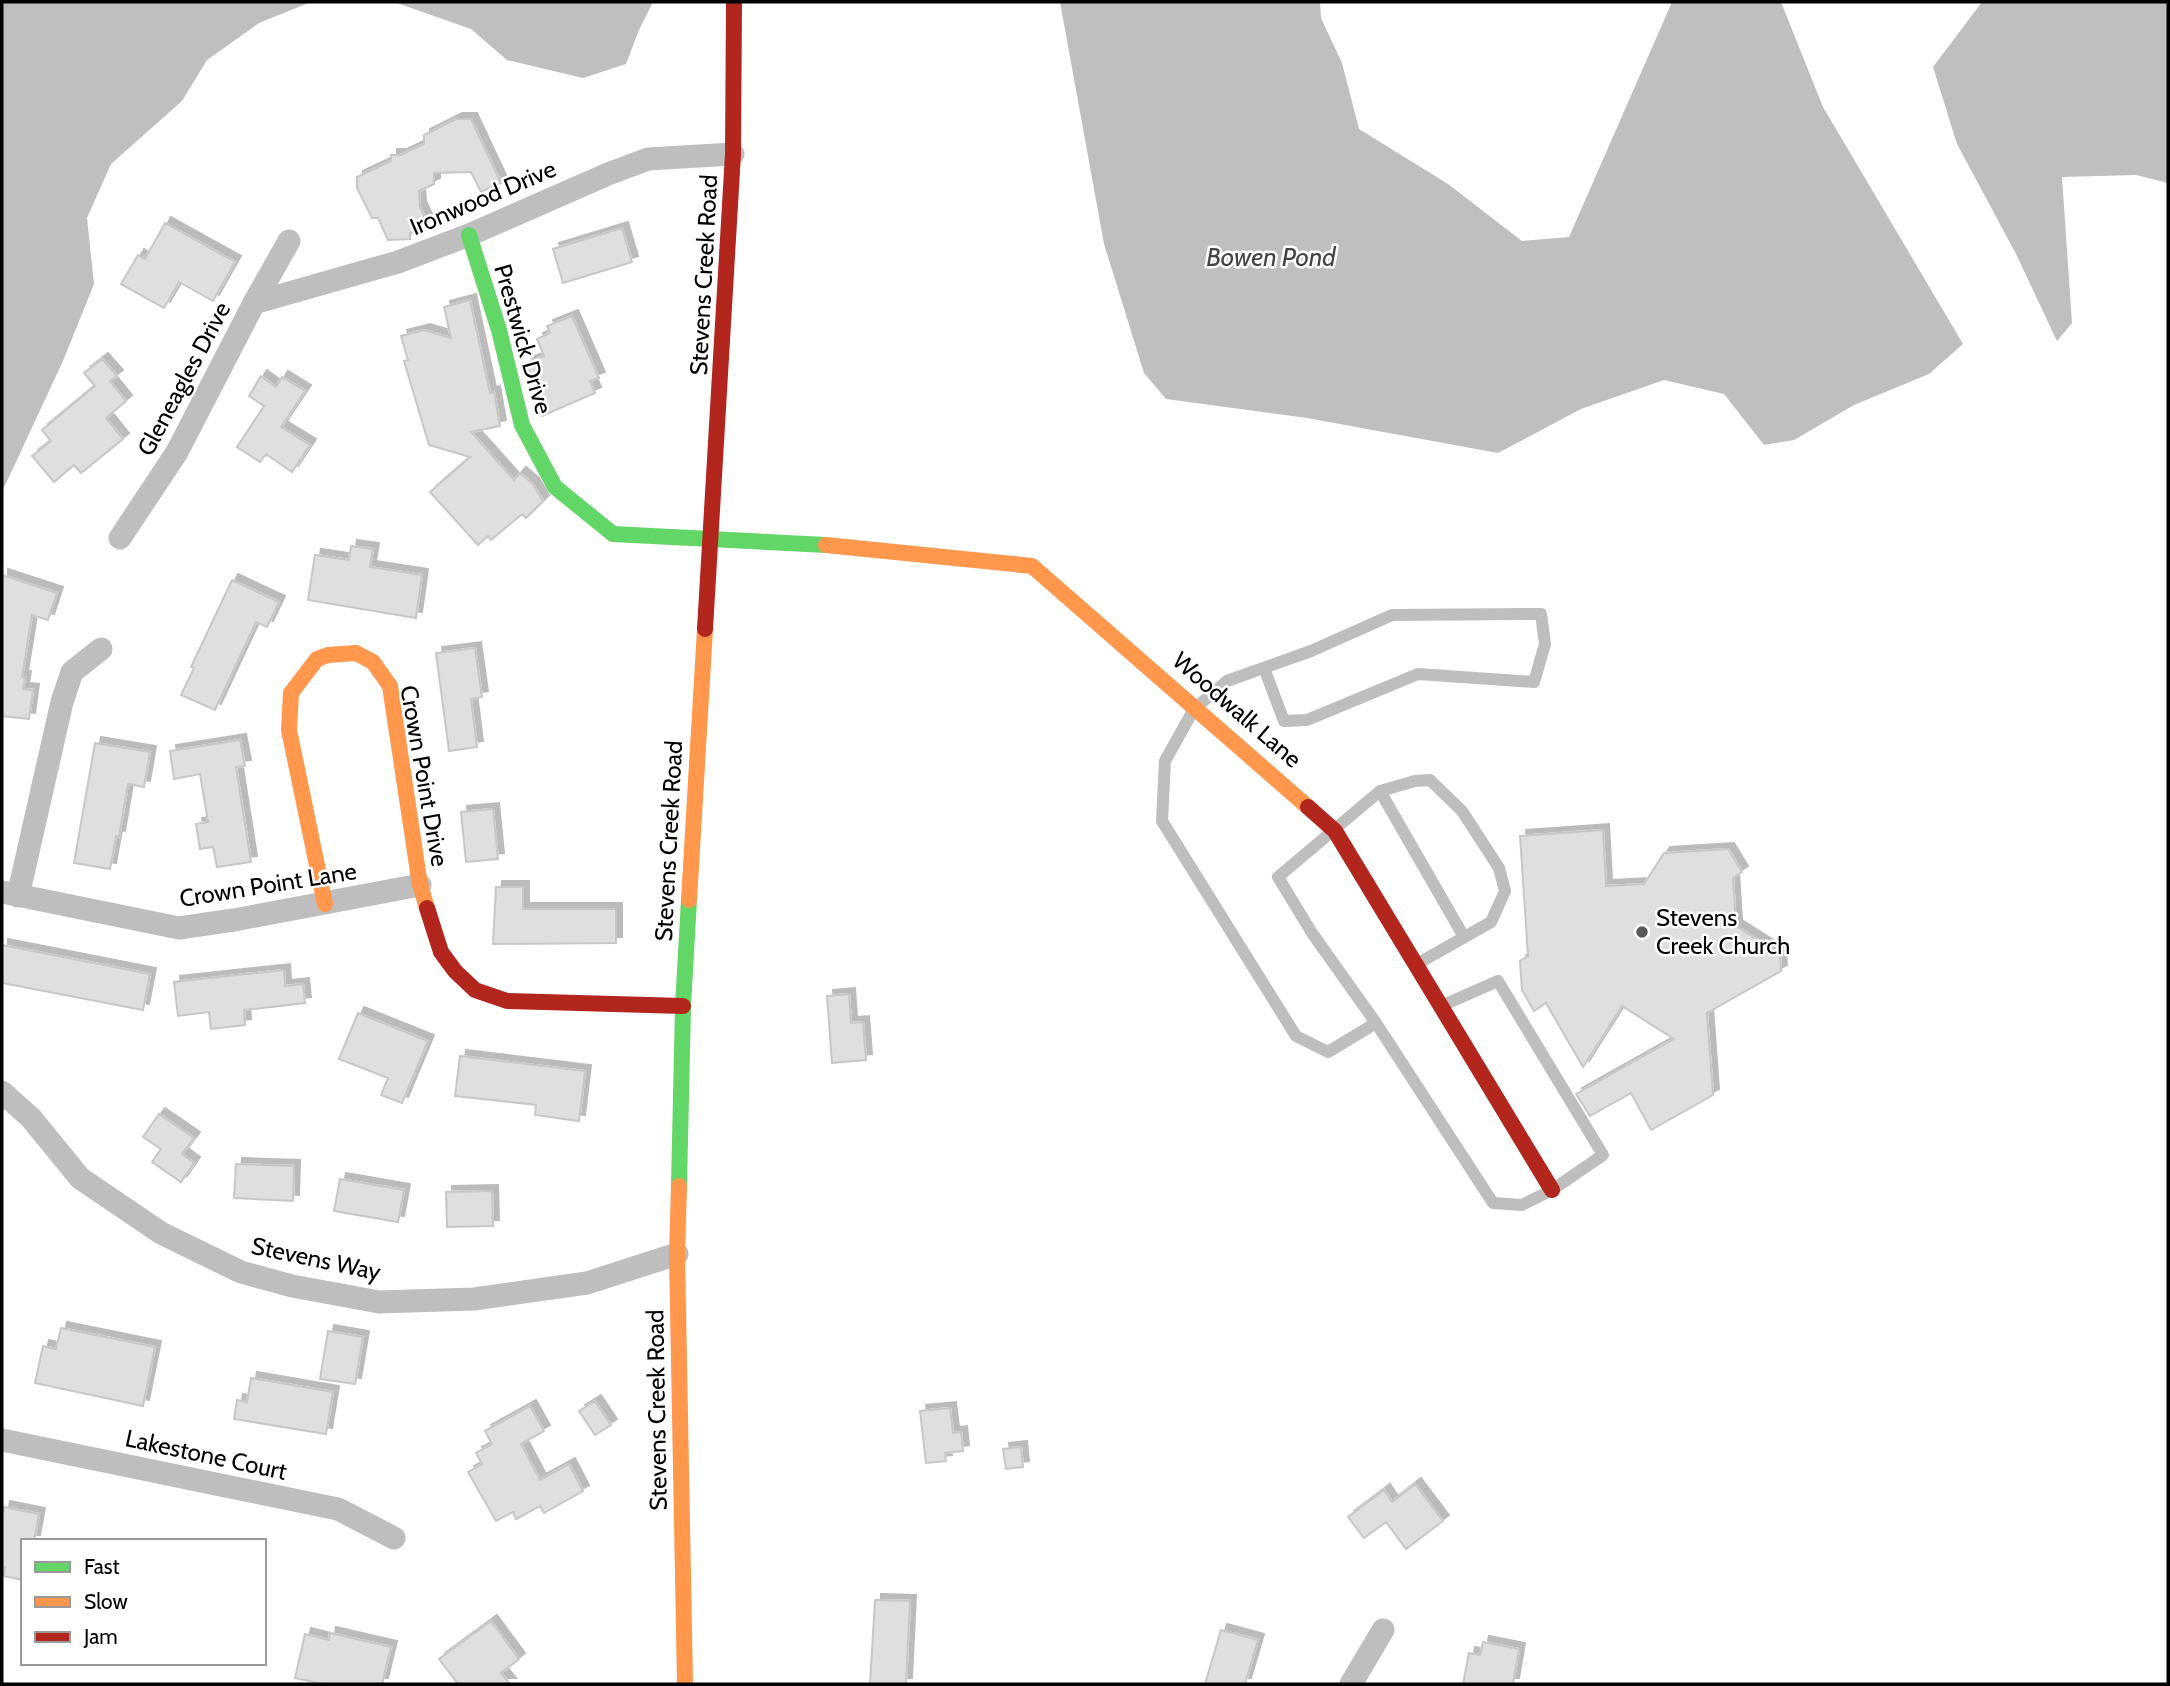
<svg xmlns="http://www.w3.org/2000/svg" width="2170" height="1686" font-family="Cabin,sans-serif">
	<defs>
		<filter id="shadow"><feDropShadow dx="6" dy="-6" stdDeviation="0" flood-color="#0004"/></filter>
	</defs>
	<rect width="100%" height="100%" fill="#fff"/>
	<!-- water -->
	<path fill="#bfbfbf" d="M 2,2 L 311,2 L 259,23 L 207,60 L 182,101 L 111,164 L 87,218 L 94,284 L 63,361 L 2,492 Z
		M 394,2 L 653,2 L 639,30 L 626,64 L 583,78 L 507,60 L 471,29 Z
		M 1060,2 L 1320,2 L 1321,18 L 1342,63 L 1359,129 L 1448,184 L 1522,241 L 1569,237 L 1672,2 L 1781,2 L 1823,107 L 1963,344 L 1929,374 L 1854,405 L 1794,440 L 1764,445 L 1724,394 L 1664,380 L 1581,409 L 1498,453 L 1307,418 L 1166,399 L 1144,373 L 1104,244 Z
		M 1982,2 L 2168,2 L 2168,183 L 2136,175 L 2062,177 L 2072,323 L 2057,341 L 2016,254 L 1957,144 L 1933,67 Z"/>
	<!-- building -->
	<path fill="#dfdfdf" stroke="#c7c7c7" stroke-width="2" filter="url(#shadow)" d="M 456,119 L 471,119 L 501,183 L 481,192 L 471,172 L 434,173 L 434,184 L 419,191 L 420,207 L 428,224 L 410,233 L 410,239 L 388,240 L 378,218 L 372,218 L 357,188 L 357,177 L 391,161 L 391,155 L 401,155 L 424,144 L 424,135 Z
		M 165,223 L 235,262 L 213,301 L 179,282 L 164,308 L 121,284 L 138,255 L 145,259 Z
		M 622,228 L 632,262 L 563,283 L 553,249 Z
		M 470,300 L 490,393 L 494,392 L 500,426 L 471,432 L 514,480 L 520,473 L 533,484 L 543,501 L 526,518 L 522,514 L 491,540 L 488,536 L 478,545 L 430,492 L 470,457 L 429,445 L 404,361 L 408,360 L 401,336 L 424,330 L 451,338 L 444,307 Z
		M 572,316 L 599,378 L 590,381 L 595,393 L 542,416 L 535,400 L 538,400 L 526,363 L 544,356 L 537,339 L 550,333 L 547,326 Z
		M 102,359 L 117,376 L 110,381 L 126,401 L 106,418 L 123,439 L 81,473 L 74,465 L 54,482 L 32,456 L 51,441 L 42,430 L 95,386 L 84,373 Z
		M 261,376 L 276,387 L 282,377 L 305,391 L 281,427 L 310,445 L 292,472 L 266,454 L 260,462 L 237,447 L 264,406 L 249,396 Z
		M 351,546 L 373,549 L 370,567 L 422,575 L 416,618 L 308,600 L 315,555 L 349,560 Z
		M 2,575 L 57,593 L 48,620 L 32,615 L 22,677 L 25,677 L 23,689 L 33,690 L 29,719 L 2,716 Z
		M 232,580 L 279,602 L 267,627 L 256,622 L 215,710 L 181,695 L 194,668 L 191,667 Z
		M 475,648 L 482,697 L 471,699 L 477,747 L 449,751 L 436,653 Z
		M 240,740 L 245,766 L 236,767 L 251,862 L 217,867 L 213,847 L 200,849 L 196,824 L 208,822 L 200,774 L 174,779 L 170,751 Z
		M 95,743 L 150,752 L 144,787 L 128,784 L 119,837 L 116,836 L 110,869 L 74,863 Z
		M 493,809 L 498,859 L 466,862 L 461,812 Z
		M 1603,830 L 1606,886 L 1644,884 L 1664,853 L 1728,849 L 1742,872 L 1733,878 L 1736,926 L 1780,954 L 1781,971 L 1707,1013 L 1713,1095 L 1651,1130 L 1631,1093 L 1590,1116 L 1576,1094 L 1674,1039 L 1622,1006 L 1583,1067 L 1546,1003 L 1534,1011 L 1522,990 L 1520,961 L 1528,956 L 1520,836 Z
		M 496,887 L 523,887 L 523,909 L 616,909 L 616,943 L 493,944 Z
		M 2,945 L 150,974 L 143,1010 L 2,983 Z
		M 284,970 L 285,986 L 303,984 L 305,1003 L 244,1010 L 245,1025 L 211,1029 L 209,1012 L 178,1016 L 174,982 Z
		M 849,994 L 851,1023 L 863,1022 L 866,1060 L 832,1063 L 827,996 Z
		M 358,1013 L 428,1041 L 402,1103 L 381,1095 L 388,1078 L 339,1059 Z
		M 460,1056 L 585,1071 L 579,1121 L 535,1115 L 536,1105 L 455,1096 Z
		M 159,1114 L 194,1138 L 182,1154 L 194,1163 L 181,1182 L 152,1162 L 161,1149 L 143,1137 Z
		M 236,1164 L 294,1166 L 293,1201 L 234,1198 Z
		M 340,1179 L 404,1190 L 398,1222 L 334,1211 Z
		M 492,1191 L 493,1226 L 447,1227 L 446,1192 Z
		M 61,1328 L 155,1347 L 143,1406 L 35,1383 L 43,1346 L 56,1349 Z
		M 328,1331 L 363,1337 L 355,1384 L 320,1379 Z
		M 251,1378 L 333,1392 L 326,1434 L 234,1419 L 237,1400 L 247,1402 Z
		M 595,1401 L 611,1425 L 595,1435 L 579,1411 Z
		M 530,1406 L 544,1431 L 521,1444 L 540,1480 L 569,1464 L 583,1491 L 544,1513 L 540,1506 L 516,1519 L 513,1512 L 496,1521 L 468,1472 L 482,1464 L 476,1453 L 492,1444 L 485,1431 Z
		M 950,1408 L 953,1433 L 961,1432 L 963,1451 L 945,1453 L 946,1461 L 926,1463 L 920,1411 Z
		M 1021,1447 L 1023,1467 L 1006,1469 L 1003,1449 Z
		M 1415,1484 L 1443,1521 L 1406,1549 L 1386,1522 L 1364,1538 L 1348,1517 L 1384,1490 L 1392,1502 Z
		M 4,1507 L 39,1514 L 34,1541 L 23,1541 L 23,1580 L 3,1576 L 5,1567 L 2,1567 L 2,1519 Z
		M 875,1600 L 910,1601 L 906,1684 L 870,1684 Z
		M 491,1621 L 519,1659 L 501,1673 L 510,1684 L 458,1684 L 439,1659 Z
		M 1221,1630 L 1258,1640 L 1245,1684 L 1205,1684 Z
		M 330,1633 L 391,1647 L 382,1684 L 323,1684 L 295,1678 L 305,1634 L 329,1640 Z
		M 1483,1642 L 1519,1649 L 1513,1684 L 1463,1684 L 1469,1653 L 1480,1655 Z"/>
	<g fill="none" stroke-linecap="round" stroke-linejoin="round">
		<!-- lane -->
		<path stroke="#bebebe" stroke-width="12" d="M 1264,668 L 1284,721 L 1307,720 L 1418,674 L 1534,682 L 1545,644 L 1541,614 L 1392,615 L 1311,651 L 1227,681 L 1194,709 L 1165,761 L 1162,821 L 1296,1036 L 1328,1052 L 1376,1023
			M 1380,791 L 1464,937
			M 1417,964 L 1491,922 L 1505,891 L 1499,868 L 1462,811 L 1430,780 L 1415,781 L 1380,791 L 1278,877 L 1312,933 L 1376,1023 L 1493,1203 L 1522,1205 L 1552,1190 L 1603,1155 L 1498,981 L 1441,1006"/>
		<!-- street -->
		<path stroke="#bebebe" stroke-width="23" d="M 254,303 L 398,262 L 469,235 L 608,174 L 648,159 L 733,154
			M 120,538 L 177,452 L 254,303 L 289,241
			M 2,892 L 179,928 L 234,920 L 420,885
			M 18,896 L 62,702 L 72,672 L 101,649
			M 2,1092 L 31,1118 L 80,1178 L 161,1233 L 241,1272 L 292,1286 L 379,1302 L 474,1299 L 587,1283 L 677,1254
			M 2,1440 L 338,1509 L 394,1538
			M 1351,1684 L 1383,1630"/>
		<!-- fast -->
		<path stroke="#63d668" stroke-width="16" d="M 469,235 L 499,330 L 522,425 L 555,487 L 613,534 L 826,545
			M 679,1186 L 683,1006 L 689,900"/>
		<!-- slow -->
		<path stroke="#ff974d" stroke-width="16" d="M 826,545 L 1032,566 L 1308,807
			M 689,900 L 705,629
			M 325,904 L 289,730 L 291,693 L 317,659 L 328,655 L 356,653 L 373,662 L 390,686 L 420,885 L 427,908
			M 679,1186 L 677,1254 L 685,1684"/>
		<!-- jam -->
		<path stroke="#b3261e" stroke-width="16" d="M 705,629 L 733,154 L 734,2
			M 1308,807 L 1335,831 L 1552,1190
			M 427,908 L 441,952 L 455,971 L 475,990 L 507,1001 L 683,1006"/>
	</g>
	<!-- markers -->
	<circle fill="#595959" stroke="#fff" stroke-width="2.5" cx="1642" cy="932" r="7"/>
	<g text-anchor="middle" stroke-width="5" stroke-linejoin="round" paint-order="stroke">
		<!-- street labels -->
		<g font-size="24" fill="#000" stroke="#fff">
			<text transform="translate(483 198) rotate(-23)" y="8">Ironwood Drive</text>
			<text transform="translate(704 275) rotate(-87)" y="8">Stevens Creek Road</text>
			<text transform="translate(523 339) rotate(74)" y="8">Prestwick Drive</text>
			<text transform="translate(184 379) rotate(-62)" y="8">Gleneagles Drive</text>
			<text transform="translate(1237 710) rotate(41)" y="8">Woodwalk Lane</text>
			<text transform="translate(424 776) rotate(80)" y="8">Crown Point Drive</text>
			<text transform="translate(669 841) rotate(-87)" y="8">Stevens Creek Road</text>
			<text transform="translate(268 885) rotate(-9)" y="8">Crown Point Lane</text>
			<text transform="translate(316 1259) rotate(12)" y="8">Stevens Way</text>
			<text transform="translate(657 1410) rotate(-91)" y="8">Stevens Creek Road</text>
			<text transform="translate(206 1455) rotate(12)" y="8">Lakestone Court</text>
		</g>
		<!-- poi labels -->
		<g font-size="24" fill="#000" stroke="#fff" text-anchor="start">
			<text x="1656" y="926">Stevens<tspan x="1656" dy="28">Creek Church</tspan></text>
		</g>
		<!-- water labels -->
		<g font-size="26" font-style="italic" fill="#444" stroke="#fff">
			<text x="1271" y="266">Bowen Pond</text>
		</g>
	</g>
	<!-- border -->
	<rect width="2170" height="1686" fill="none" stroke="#000000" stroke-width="7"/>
	<!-- legend -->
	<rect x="21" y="1539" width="245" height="126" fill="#ffffff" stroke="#999999" stroke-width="2"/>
	<rect x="35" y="1562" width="35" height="10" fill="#63d668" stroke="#999999" stroke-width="2"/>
	<text x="84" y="1574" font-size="21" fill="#000000">Fast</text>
	<rect x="35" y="1597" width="35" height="10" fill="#ff974d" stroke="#999999" stroke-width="2"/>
	<text x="84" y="1609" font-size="21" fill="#000000">Slow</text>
	<rect x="35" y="1632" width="35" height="10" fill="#b3261e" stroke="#999999" stroke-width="2"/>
	<text x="84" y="1644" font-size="21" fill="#000000">Jam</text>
</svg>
